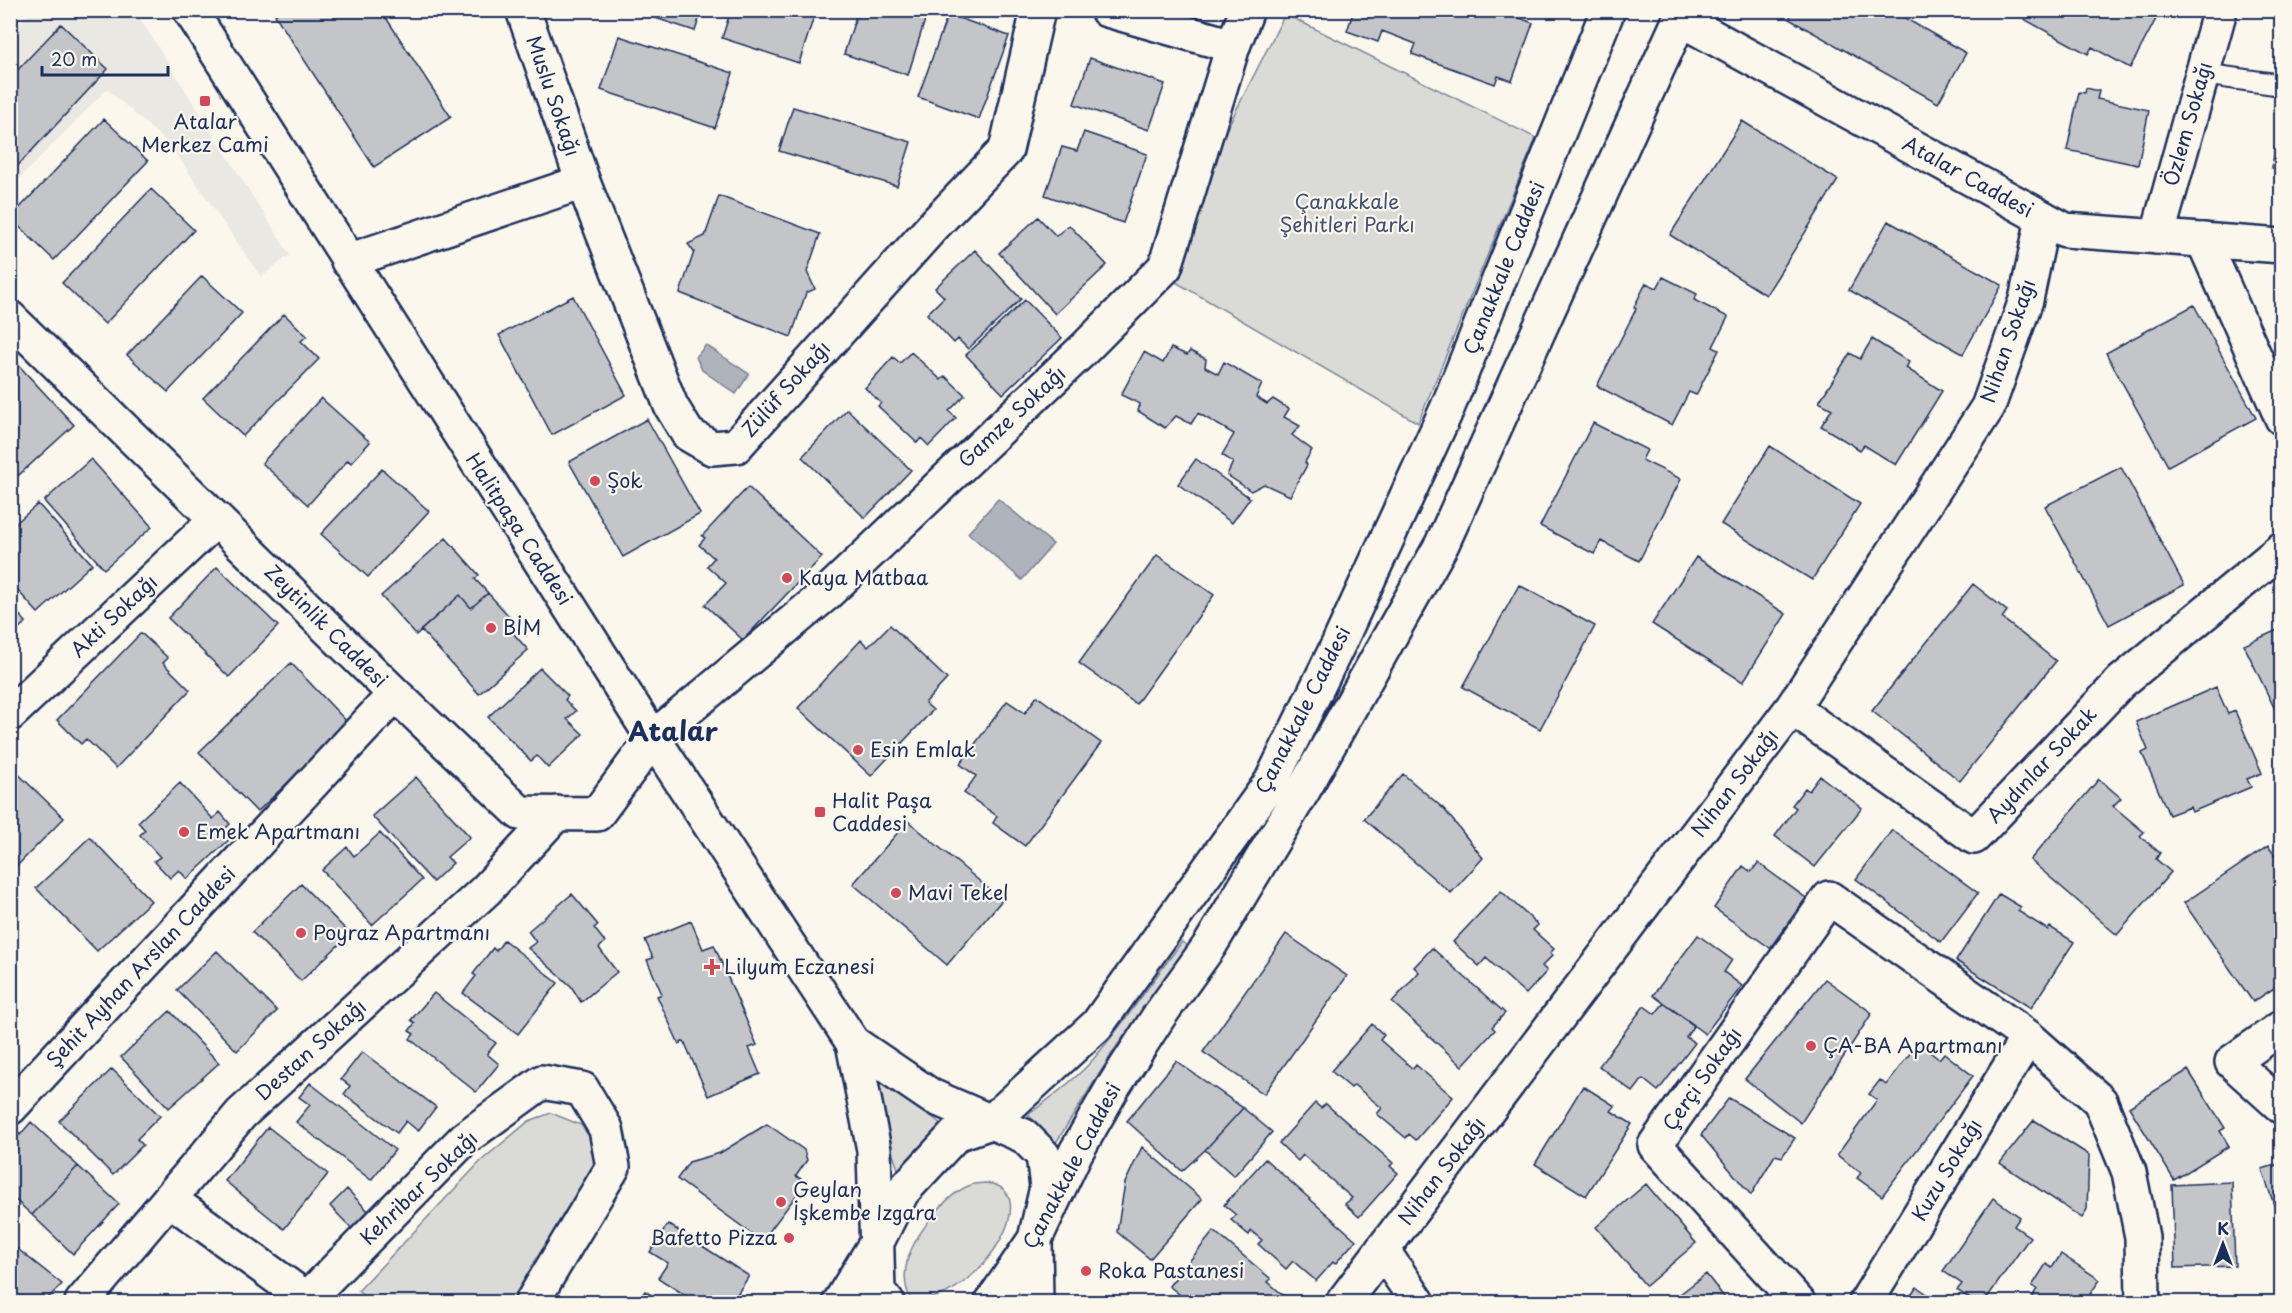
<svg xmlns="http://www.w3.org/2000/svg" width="2292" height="1313" font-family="'Playpen Sans',sans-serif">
	<rect width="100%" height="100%" fill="#fbf7ec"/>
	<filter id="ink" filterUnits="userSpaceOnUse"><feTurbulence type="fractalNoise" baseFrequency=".0167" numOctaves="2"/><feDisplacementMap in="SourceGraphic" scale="12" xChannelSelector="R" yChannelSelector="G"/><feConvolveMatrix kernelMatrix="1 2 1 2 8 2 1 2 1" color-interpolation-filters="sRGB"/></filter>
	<g filter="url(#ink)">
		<!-- built -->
		<path fill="#eae8e2" d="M 48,10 L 135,11 L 290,255 L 261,277 L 170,145 L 107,89 L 11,187 L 11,34 L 29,12 Z"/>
		<!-- green -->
		<path fill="#dadad7" stroke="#7a849a" stroke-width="1.5" d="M 1285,14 L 1536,138 L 1418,423 L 1155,270 Z
			M 1182,942 L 1190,948 L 1116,1047 L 1054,1146 L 1039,1125 L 1028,1115 C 1049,1099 1071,1083 1089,1064 C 1123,1026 1151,982 1182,942 Z
			M 862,1064 L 867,1065 L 946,1128 L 900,1175 Z
			M 551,1113 L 581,1125 L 596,1145 L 600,1166 L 564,1229 L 511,1302 L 370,1302 L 358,1291 L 482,1160 L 529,1121 Z
			M 985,1183 C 1053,1188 970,1313 910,1298 C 905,1287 904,1274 907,1262 C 913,1237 946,1193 971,1185 C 975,1183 981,1184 985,1183 Z"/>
		<!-- water -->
		<path fill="#afb3bb" stroke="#747e96" stroke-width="1.5" d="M 706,345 L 749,374 L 736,394 L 702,370 L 696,357 Z
			M 998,499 L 1053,544 L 1022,580 L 968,533 Z"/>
		<!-- building -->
		<path fill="#c3c5c9" stroke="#1b2f5e" stroke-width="1.5" d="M 281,10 L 381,10 L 451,117 L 374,167 L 275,15 Z
			M 631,10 L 702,10 L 695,31 Z
			M 731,10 L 816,10 L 799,63 L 722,38 Z
			M 858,10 L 928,10 L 908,75 L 844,54 Z
			M 1354,10 L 1499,10 L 1533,23 L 1512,81 L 1498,76 L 1495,84 L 1412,54 L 1416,44 L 1382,31 L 1378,42 L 1347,31 Z
			M 1794,10 L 1891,10 L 1966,53 L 1938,103 L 1789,19 Z
			M 2024,10 L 2141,10 L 2156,19 L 2130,68 L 2092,47 L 2088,54 L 2024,19 L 2027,12 Z
			M 948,14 L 1009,36 L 979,119 L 918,97 Z
			M 61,24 L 108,69 L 10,174 L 10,78 Z
			M 619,36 L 733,73 L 715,128 L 601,90 Z
			M 1090,58 L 1165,84 L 1149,130 L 1074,104 Z
			M 2086,88 L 2099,91 L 2097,99 L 2149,110 L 2138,165 L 2067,150 L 2079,92 L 2085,93 Z
			M 2281,105 L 2282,105 L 2282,169 L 2272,168 Z
			M 793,107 L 911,142 L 897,186 L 779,151 Z
			M 104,119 L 148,161 L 54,260 L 10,218 Z
			M 1742,121 L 1838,180 L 1766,295 L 1670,235 Z
			M 1084,132 L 1147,154 L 1123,223 L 1045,195 L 1062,147 L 1077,151 Z
			M 151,189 L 194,230 L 105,324 L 62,283 Z
			M 719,196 L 820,234 L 807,272 L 815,289 L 806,293 L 791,337 L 680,293 L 694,252 L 688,244 L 705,236 Z
			M 1038,217 L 1056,236 L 1069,225 L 1107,265 L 1055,314 L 999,253 Z
			M 1888,221 L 2002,285 L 1963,354 L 1849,290 Z
			M 975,250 L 1021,299 L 968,349 L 958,339 L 954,343 L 927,314 L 944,297 L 935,288 Z
			M 202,276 L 242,313 L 168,392 L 127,355 Z
			M 1663,277 L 1697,294 L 1694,300 L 1728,317 L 1713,347 L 1719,350 L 1696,395 L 1689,392 L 1672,425 L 1597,386 L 1636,309 L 1634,307 L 1646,283 L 1657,288 Z
			M 573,296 L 626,395 L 552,435 L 499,335 Z
			M 1025,300 L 1062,338 L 1003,394 L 966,355 Z
			M 2194,305 L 2256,418 L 2168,466 L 2106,353 Z
			M 284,314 L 307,336 L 301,341 L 319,359 L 243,436 L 203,398 Z
			M 1872,339 L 1909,362 L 1906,368 L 1942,391 L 1896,465 L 1864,445 L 1860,450 L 1821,426 L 1832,409 L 1819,402 L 1850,353 L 1860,359 Z
			M 1171,348 L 1187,355 L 1190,351 L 1206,359 L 1205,367 L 1218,374 L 1224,362 L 1262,384 L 1256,397 L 1267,404 L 1273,399 L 1289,409 L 1284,417 L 1300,426 L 1292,435 L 1312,450 L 1305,462 L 1307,465 L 1290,496 L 1264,484 L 1251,491 L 1227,475 L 1233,462 L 1222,455 L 1234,434 L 1198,413 L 1191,424 L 1176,416 L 1165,428 L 1138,411 L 1140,404 L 1121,395 L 1144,352 L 1163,363 Z
			M 911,352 L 941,380 L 945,376 L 965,395 L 949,411 L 956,418 L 929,446 L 921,438 L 917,443 L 878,406 L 881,403 L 865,388 L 893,357 L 900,363 Z
			M 10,356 L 74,425 L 10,483 Z
			M 321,398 L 370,442 L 351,463 L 348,460 L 308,505 L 262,463 Z
			M 847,409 L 911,470 L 865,518 L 802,457 Z
			M 647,419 L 700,514 L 623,557 L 569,462 Z
			M 1593,423 L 1647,450 L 1642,460 L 1681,479 L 1639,561 L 1601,541 L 1594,554 L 1540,526 Z
			M 1770,446 L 1860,504 L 1812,580 L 1721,524 Z
			M 91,459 L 152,527 L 104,569 L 44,501 Z
			M 1196,459 L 1250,498 L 1232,523 L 1178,484 Z
			M 2121,467 L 2184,585 L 2109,625 L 2045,506 Z
			M 382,469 L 429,511 L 368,577 L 321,534 Z
			M 748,487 L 822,557 L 743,640 L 705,605 L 726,583 L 707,566 L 714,558 L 699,545 L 705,538 L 702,536 Z
			M 38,504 L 92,564 L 38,613 L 10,582 L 10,528 Z
			M 446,538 L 479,575 L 475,579 L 488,593 L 471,608 L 460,595 L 416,635 L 381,596 Z
			M 1157,555 L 1214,595 L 1136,704 L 1079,663 Z
			M 1696,557 L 1786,614 L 1743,682 L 1652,624 Z
			M 217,567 L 278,626 L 229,677 L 168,618 Z
			M 1973,584 L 2007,611 L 2002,618 L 2056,661 L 1960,781 L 1872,711 Z
			M 1519,585 L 1595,626 L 1540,729 L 1463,687 Z
			M 488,593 L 519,627 L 513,633 L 528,650 L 479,694 L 421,630 L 460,595 L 471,608 Z
			M 10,605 L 26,622 L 10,636 Z
			M 890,625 L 947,679 L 925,703 L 933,710 L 871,776 L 798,708 L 861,640 L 868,647 Z
			M 2282,628 L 2282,724 L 2244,645 Z
			M 141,633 L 168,658 L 163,663 L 190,690 L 116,768 L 86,739 L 81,744 L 57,720 Z
			M 291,663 L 349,724 L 257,812 L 199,752 Z
			M 540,668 L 568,696 L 565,700 L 576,711 L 567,719 L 583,734 L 548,768 L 537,756 L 531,761 L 488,717 Z
			M 2216,687 L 2228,714 L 2235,711 L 2262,773 L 2247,779 L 2251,787 L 2192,812 L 2190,807 L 2169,815 L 2142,753 L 2148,750 L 2136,722 Z
			M 1037,696 L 1101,743 L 1025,846 L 993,823 L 997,816 L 964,793 L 976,776 L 960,764 L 1007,701 L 1025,713 Z
			M 10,766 L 64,818 L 11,872 L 10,871 Z
			M 1403,774 L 1444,809 L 1483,858 L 1451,893 L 1364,819 Z
			M 1820,776 L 1862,808 L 1815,867 L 1775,836 L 1796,808 L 1792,805 L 1805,788 L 1809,791 Z
			M 416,777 L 470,837 L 447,857 L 453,863 L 433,882 L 372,816 Z
			M 2099,779 L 2121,798 L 2113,806 L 2144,832 L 2140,836 L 2160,853 L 2156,859 L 2171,872 L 2117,935 L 2030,860 Z
			M 180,783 L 213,819 L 220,812 L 230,824 L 224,830 L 231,838 L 187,879 L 179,870 L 170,878 L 154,861 L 160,857 L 140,835 L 145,830 L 138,822 Z
			M 908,821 L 1002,900 L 947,965 L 853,884 Z
			M 1892,830 L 1978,893 L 1941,942 L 1856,879 Z
			M 380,833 L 422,880 L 372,925 L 322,870 L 347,847 L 354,856 Z
			M 90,837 L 151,901 L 97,951 L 36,888 Z
			M 2268,846 L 2282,865 L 2282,983 L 2253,1002 L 2184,903 Z
			M 1758,863 L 1806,898 L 1770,948 L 1714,908 L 1743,866 L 1751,872 Z
			M 301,884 L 350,934 L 301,981 L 252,932 Z
			M 1501,891 L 1538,925 L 1533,930 L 1554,949 L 1550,953 L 1553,955 L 1542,966 L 1547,971 L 1526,994 L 1486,958 L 1479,966 L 1453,942 Z
			M 572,894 L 598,925 L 594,928 L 605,942 L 599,948 L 617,972 L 581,1002 L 571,986 L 528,948 L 536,942 L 528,931 Z
			M 1999,894 L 2021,907 L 2018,911 L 2048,930 L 2050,927 L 2074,942 L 2031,1008 L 1956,961 Z
			M 691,921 L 703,949 L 714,945 L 757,1045 L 749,1048 L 760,1074 L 708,1096 L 684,1041 L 679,1044 L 657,996 L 662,994 L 647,960 L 653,958 L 645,940 Z
			M 1286,934 L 1347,976 L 1264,1094 L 1203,1052 Z
			M 1698,935 L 1732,960 L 1724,972 L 1742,986 L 1705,1034 L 1653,995 Z
			M 504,940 L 558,983 L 518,1034 L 463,993 L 476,976 L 473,974 L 493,948 L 496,951 Z
			M 1432,948 L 1505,1013 L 1492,1027 L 1495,1030 L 1462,1066 L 1392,1002 L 1419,972 L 1414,967 Z
			M 217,951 L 277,1011 L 237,1051 L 177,990 Z
			M 1825,979 L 1872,1013 L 1801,1123 L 1745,1079 Z
			M 434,993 L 496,1043 L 487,1054 L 499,1064 L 476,1092 L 410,1039 L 414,1034 L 409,1031 L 415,1023 L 411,1020 Z
			M 1664,1003 L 1694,1025 L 1686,1037 L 1695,1043 L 1658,1091 L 1643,1079 L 1633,1092 L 1599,1066 L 1644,1006 L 1655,1014 Z
			M 170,1011 L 219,1063 L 169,1108 L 121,1057 Z
			M 1372,1024 L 1384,1035 L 1380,1040 L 1413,1069 L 1416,1065 L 1453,1097 L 1416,1140 L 1409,1134 L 1406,1138 L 1377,1114 L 1382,1108 L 1354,1085 L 1351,1088 L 1331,1071 Z
			M 1918,1043 L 1939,1059 L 1944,1053 L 1973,1076 L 1882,1196 L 1857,1178 L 1861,1173 L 1837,1155 L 1877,1100 L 1869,1094 L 1880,1080 L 1886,1085 Z
			M 362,1052 L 436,1107 L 418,1131 L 406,1121 L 397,1133 L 344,1094 L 350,1086 L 341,1079 Z
			M 1176,1061 L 1243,1108 L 1205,1150 L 1182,1171 L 1127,1121 Z
			M 112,1069 L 160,1116 L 137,1139 L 143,1145 L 113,1175 L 59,1121 Z
			M 2188,1070 L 2225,1128 L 2220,1131 L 2229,1146 L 2174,1180 L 2129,1107 Z
			M 310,1083 L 395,1150 L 371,1180 L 296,1122 L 310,1105 L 299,1097 Z
			M 1583,1086 L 1615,1106 L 1611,1111 L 1632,1124 L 1586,1196 L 1535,1164 Z
			M 1729,1098 L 1795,1138 L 1782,1157 L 1775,1155 L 1751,1195 L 1701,1135 Z
			M 1315,1103 L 1321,1108 L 1326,1104 L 1393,1163 L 1390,1166 L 1398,1173 L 1359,1217 L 1345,1204 L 1352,1198 L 1303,1155 L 1298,1161 L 1279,1143 Z
			M 1243,1108 L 1272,1132 L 1234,1176 L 1205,1150 Z
			M 2034,1120 L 2089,1155 L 2087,1209 L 2082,1218 L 2000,1163 Z
			M 31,1122 L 78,1166 L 32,1215 L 10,1195 L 10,1140 L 18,1132 L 20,1135 Z
			M 767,1124 L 804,1150 L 807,1160 L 796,1176 L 801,1179 L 795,1189 L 799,1192 L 762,1241 L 677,1179 L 689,1162 L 720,1153 Z
			M 268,1127 L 328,1174 L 284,1229 L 225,1181 Z
			M 1142,1147 L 1202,1199 L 1150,1259 L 1117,1232 L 1125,1183 Z
			M 1265,1159 L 1356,1240 L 1335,1264 L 1333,1262 L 1316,1281 L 1293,1261 L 1286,1269 L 1258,1244 L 1262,1240 L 1251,1231 L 1249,1235 L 1231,1220 L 1236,1215 L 1224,1205 Z
			M 2282,1163 L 2282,1229 L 2262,1169 Z
			M 78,1166 L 119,1204 L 73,1254 L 32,1215 Z
			M 2232,1182 L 2235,1266 L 2175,1268 L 2172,1185 Z
			M 1646,1184 L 1696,1243 L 1646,1286 L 1596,1227 Z
			M 347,1189 L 370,1213 L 353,1230 L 330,1206 Z
			M 1993,1198 L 2020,1217 L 2014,1226 L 2030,1237 L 1984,1302 L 1975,1302 L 1957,1290 L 1962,1284 L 1943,1271 Z
			M 668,1224 L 749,1276 L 732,1302 L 696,1302 L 658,1278 L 668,1263 L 650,1252 Z
			M 1214,1231 L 1271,1279 L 1268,1282 L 1290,1301 L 1289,1302 L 1189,1302 L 1169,1286 Z
			M 10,1243 L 62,1284 L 44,1302 L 10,1302 Z
			M 2061,1254 L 2100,1280 L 2090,1294 L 2102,1302 L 2029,1302 L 2037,1289 L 2032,1286 L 2046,1264 L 2052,1268 Z
			M 1706,1274 L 1728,1302 L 1673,1302 L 1671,1301 Z
			M 1917,1287 L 1939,1302 L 1906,1302 Z
			M 645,1291 L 662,1302 L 637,1302 Z"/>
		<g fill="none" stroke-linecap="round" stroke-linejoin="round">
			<!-- service casing -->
			<g stroke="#1b2f5e" stroke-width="24">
				<path id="service" d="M 2202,74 L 2282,85"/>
			</g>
			<!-- minor casing -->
			<g stroke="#1b2f5e" stroke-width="38">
				<path id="minor" d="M 523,10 L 583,182
					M 1107,10 L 1233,46
					M 2157,237 L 2220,10
					M 2203,240 L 2282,418
					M 348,261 L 583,182 L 671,406 L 688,434 L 712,448 L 736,446 L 935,224 L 1006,150 L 1038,10
					M 10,318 L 395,694 L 520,813 L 597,814 L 653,738 L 826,594 L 1085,348 L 1165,267 L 1233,46 L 1247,10
					M 1792,708 L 1974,837 L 2121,682 L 2282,549
					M 10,714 L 217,519
					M 2282,1027 L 2232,1062 L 2282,1107
					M 10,1108 L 395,694
					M 169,1199 L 311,1302
					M 1382,1250 L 1418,1302
					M 307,1299 L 465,1138 L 542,1082 L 582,1089 L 606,1129 L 613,1167 L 532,1302
					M 82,1302 L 241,1114 L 486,890 L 557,813
					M 1343,1302 L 1792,708 L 1988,407 L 2026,300 L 2043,218
					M 1798,1302 L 1655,1145 L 1829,898 L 2028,1037 L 2100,1101 L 2129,1172 L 2142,1237 L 2143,1302
					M 1866,1302 L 2028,1037"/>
			</g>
			<!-- tertiary casing -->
			<g stroke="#1b2f5e" stroke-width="38">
				<path id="tertiary" d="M 190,10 L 653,738 L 853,1043
					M 1680,19 L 2065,230 L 2282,246"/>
			</g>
			<!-- secondary casing -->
			<g stroke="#1b2f5e" stroke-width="38">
				<path id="secondary" d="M 853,1043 L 931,1096 L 1024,1136 L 1043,1155 L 1047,1187 L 1035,1239 L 1036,1302
					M 853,1043 L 874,1150 L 878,1291 L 887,1302
					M 840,1302 L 878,1240 L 902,1192 L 956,1134 L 991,1122 L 1097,1025 L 1271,782 L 1339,643 L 1447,409 L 1608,10
					M 992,1302 L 1035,1239 L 1076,1152 L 1112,1089 L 1159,1016 L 1210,945 L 1304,789 L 1442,544 L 1684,10"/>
			</g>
			<!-- service -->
			<use href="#service" stroke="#fbf7ec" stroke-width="20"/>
			<!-- minor -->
			<use href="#minor" stroke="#fbf7ec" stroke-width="33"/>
			<!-- tertiary -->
			<use href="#tertiary" stroke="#fbf7ec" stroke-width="33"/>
			<!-- secondary -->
			<use href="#secondary" stroke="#fbf7ec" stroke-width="33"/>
		</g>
	</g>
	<!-- markers -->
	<g fill="#d1495b" stroke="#fbf7ec" stroke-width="2">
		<rect x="199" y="95" width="12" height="12" rx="3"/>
		<circle cx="595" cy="481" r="6"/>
		<circle cx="787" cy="578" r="6"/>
		<circle cx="491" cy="628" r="6"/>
		<circle cx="858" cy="750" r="6"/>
		<rect x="814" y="806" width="12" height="12" rx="3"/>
		<circle cx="184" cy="832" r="6"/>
		<circle cx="896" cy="893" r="6"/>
		<circle cx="301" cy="933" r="6"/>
		<path d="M709 958h6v6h6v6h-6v6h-6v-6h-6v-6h6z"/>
		<circle cx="1811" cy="1046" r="6"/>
		<circle cx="781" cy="1202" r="6"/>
		<circle cx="789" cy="1238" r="6"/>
		<circle cx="1086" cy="1271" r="6"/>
	</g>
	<g text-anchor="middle" stroke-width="4.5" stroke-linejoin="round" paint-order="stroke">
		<!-- street labels -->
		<g font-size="20" fill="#1b2f5e" stroke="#fbf7ec">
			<text transform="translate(553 96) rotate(71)" y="7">Muslu Sokağı</text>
			<text transform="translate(2188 124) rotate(-74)" y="7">Özlem Sokağı</text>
			<text transform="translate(1968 177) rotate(29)" y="7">Atalar Caddesi</text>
			<text transform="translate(1504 268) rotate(-68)" y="7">Çanakkale Caddesi</text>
			<text transform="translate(2008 341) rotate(-71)" y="7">Nihan Sokağı</text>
			<text transform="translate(786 389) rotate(-48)" y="7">Zülüf Sokağı</text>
			<text transform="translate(1012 417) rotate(-43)" y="7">Gamze Sokağı</text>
			<text transform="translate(519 529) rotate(57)" y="7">Halitpaşa Caddesi</text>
			<text transform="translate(114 616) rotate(-43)" y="7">Akti Sokağı</text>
			<text transform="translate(326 626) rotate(45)" y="7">Zeytinlik Caddesi</text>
			<text transform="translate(1303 710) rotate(-63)" y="7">Çanakkale Caddesi</text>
			<text transform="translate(2042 765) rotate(-47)" y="7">Aydınlar Sokak</text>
			<text transform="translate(1735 783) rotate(-53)" y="7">Nihan Sokağı</text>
			<text transform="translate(141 967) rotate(-47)" y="7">Şehit Ayhan Arslan Caddesi</text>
			<text transform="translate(311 1050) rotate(-42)" y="7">Destan Sokağı</text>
			<text transform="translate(1702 1079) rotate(-55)" y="7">Çerçi Sokağı</text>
			<text transform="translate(1072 1166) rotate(-62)" y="7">Çanakkale Caddesi</text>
			<text transform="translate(1947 1170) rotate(-59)" y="7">Kuzu Sokağı</text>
			<text transform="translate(1442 1171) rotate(-53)" y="7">Nihan Sokağı</text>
			<text transform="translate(419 1188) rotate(-44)" y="7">Kehribar Sokağı</text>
		</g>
		<!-- poi labels -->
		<g font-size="20" fill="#1b2f5e" stroke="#fbf7ec" text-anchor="start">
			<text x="205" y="129" text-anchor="middle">Atalar<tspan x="205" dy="23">Merkez Cami</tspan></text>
			<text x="607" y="488">Şok</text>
			<text x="799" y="585">Kaya Matbaa</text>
			<text x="503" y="635">BİM</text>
			<text x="870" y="757">Esin Emlak</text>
			<text x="832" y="808">Hali̇t Paşa<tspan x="832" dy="23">Caddesi̇</tspan></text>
			<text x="196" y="839">Emek Apartmanı</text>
			<text x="908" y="900">Mavi Tekel</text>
			<text x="313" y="940">Poyraz Apartmanı</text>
			<text x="724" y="974">Lilyum Eczanesi</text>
			<text x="1823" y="1053">ÇA-BA Apartmanı</text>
			<text x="793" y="1197">Geylan<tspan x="793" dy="23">İşkembe Izgara</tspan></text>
			<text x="777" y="1245" text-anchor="end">Bafetto Pizza</text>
			<text x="1098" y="1278">Roka Pastanesi</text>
		</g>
		<!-- park labels -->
		<g font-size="20" fill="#415176" stroke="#fbf7ec">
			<text x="1347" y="209">Çanakkale<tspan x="1347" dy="23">Şehitleri Parkı</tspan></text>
		</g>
		<!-- district labels -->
		<g font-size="26" font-weight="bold" fill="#1b2f5e" stroke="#fbf7ec">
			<text x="673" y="741">Atalar</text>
		</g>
	</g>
	<!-- margin -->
	<rect width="2292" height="1313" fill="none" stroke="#fbf7ec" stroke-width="36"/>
	<rect x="18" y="18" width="2256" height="1277" fill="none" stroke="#1b2f5e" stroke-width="2" filter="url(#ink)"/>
	<!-- north arrow -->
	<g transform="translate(2223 1244)" stroke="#fbf7ec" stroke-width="4.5" paint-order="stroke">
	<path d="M0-4.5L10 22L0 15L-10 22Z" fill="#1b2f5e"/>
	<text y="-9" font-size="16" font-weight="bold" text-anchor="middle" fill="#1b2f5e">K</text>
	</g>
	<!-- scale -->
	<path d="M42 66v9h126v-9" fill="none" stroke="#1b2f5e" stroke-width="3"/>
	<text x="51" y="66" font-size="18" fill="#1b2f5e" stroke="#fbf7ec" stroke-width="4.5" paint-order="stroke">20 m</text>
</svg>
